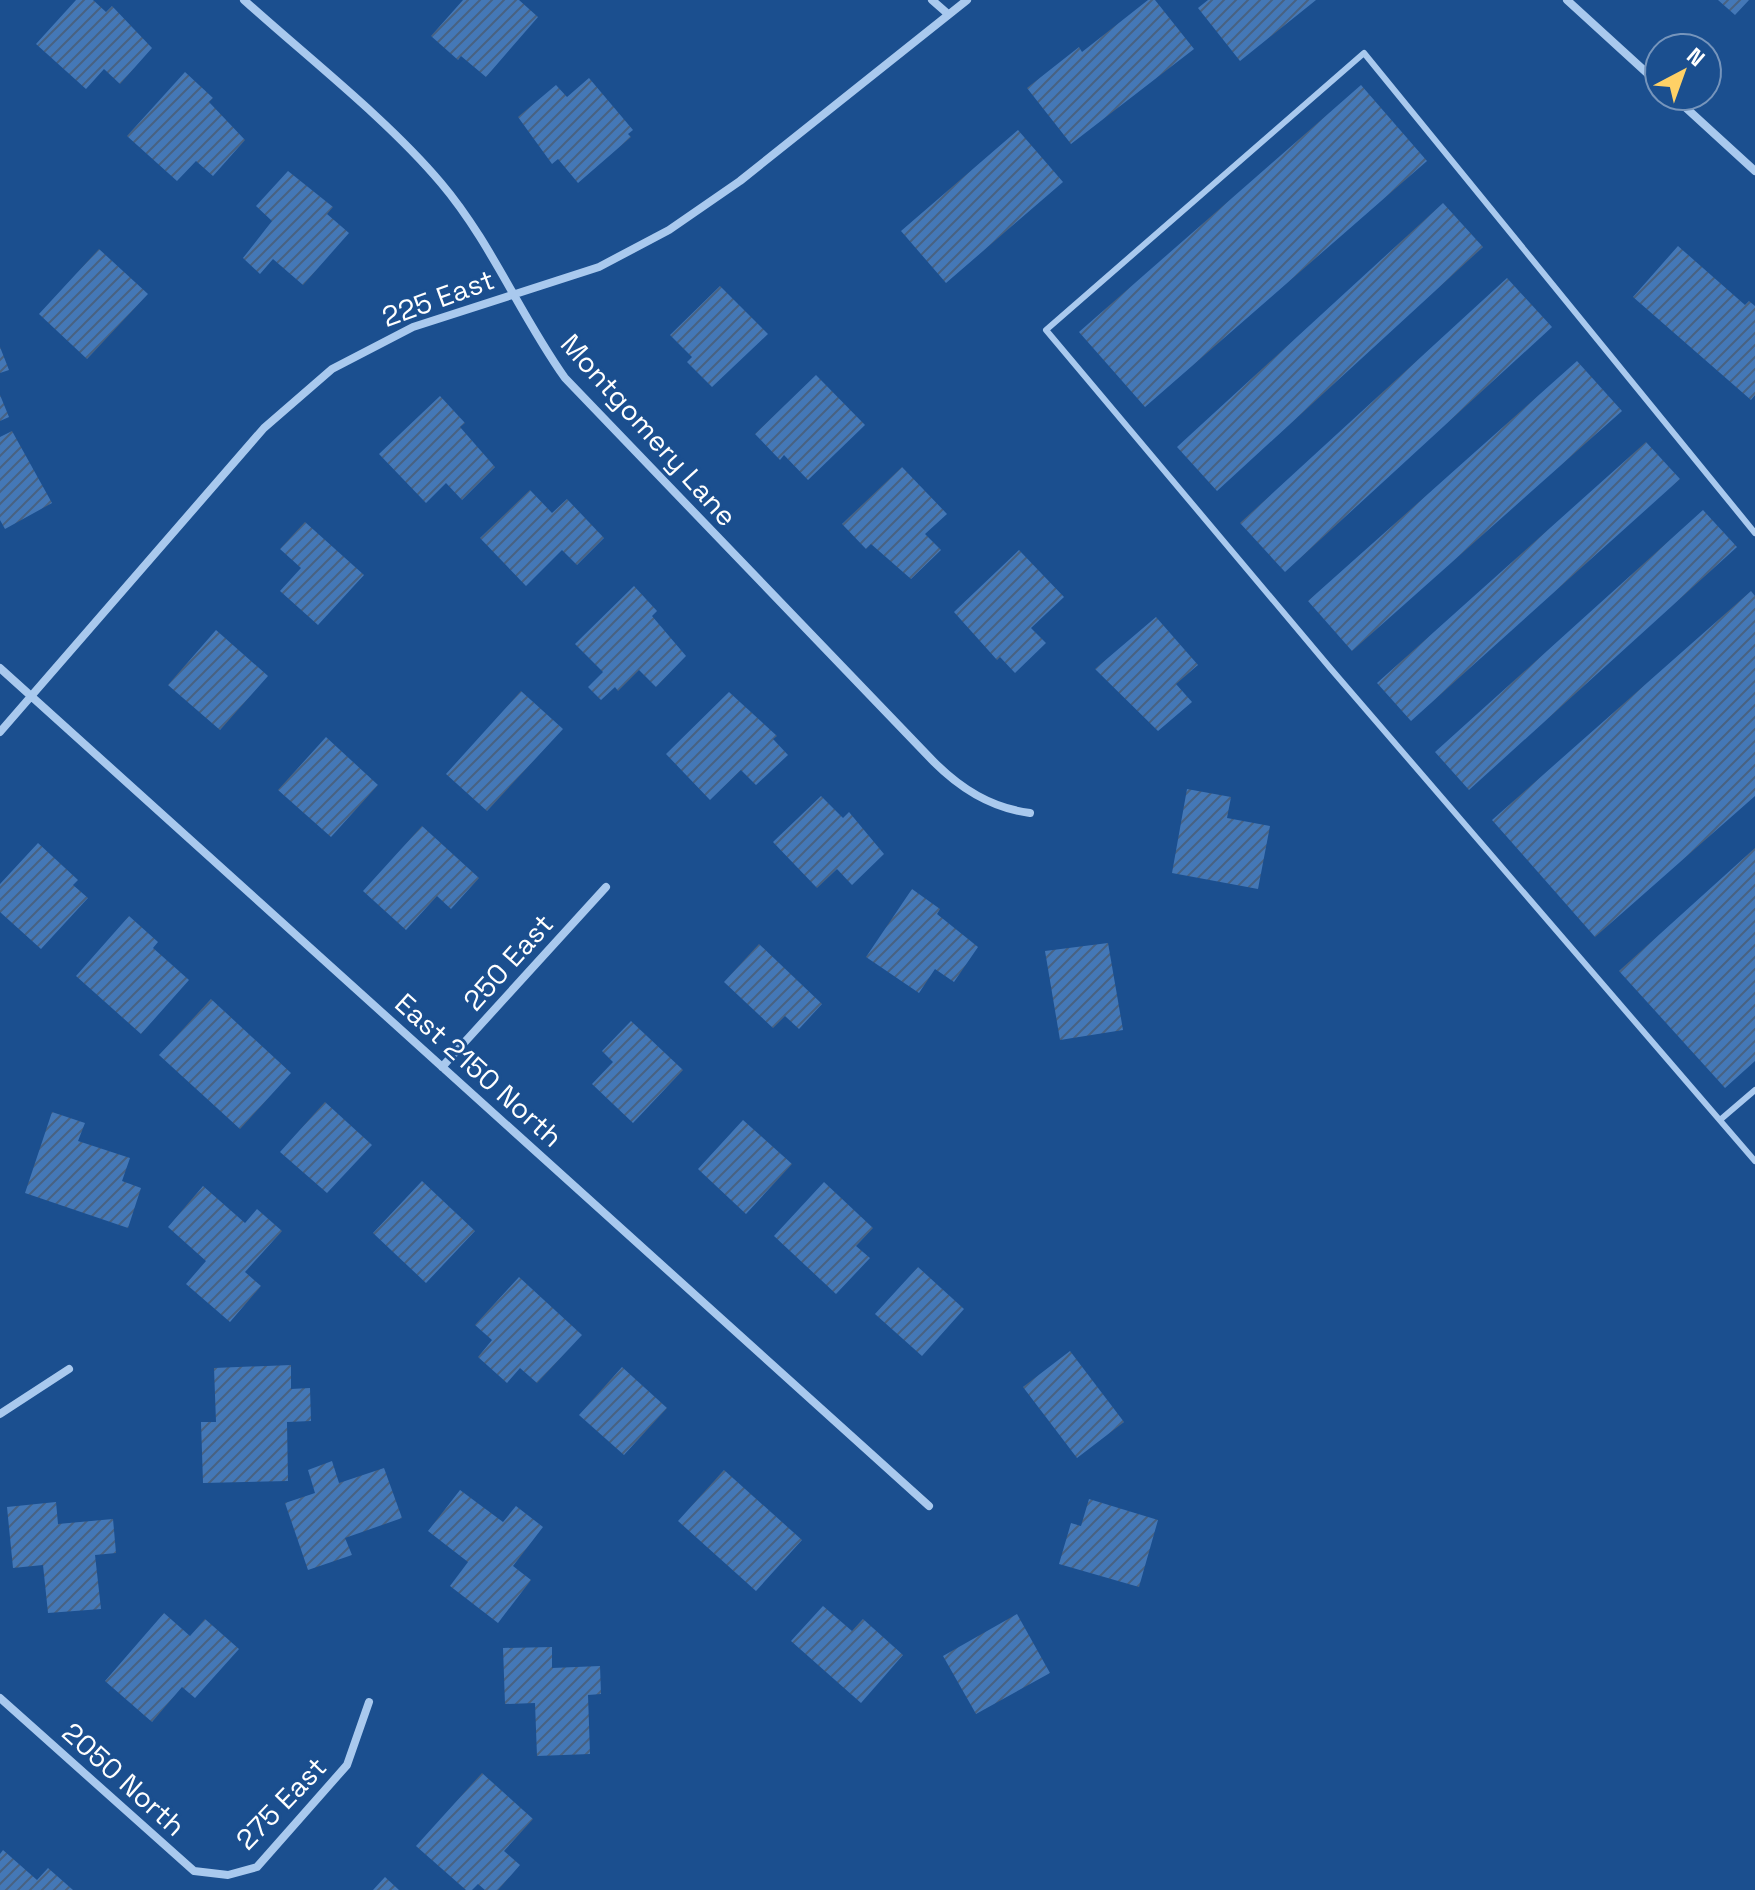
<svg xmlns="http://www.w3.org/2000/svg" width="1755" height="1890" font-family="'Space Grotesk',sans-serif">
	<defs>
		<pattern id="building-hatch" width="6" height="6" patternUnits="userSpaceOnUse" patternTransform="scale(2)"><rect width="6" height="6" fill="#4478b7"/><path d="M-1 1l2-2M0 6l6-6M5 7l2-2" fill="none" stroke="#486282"/></pattern>
	</defs>
	<rect width="100%" height="100%" fill="#1b4f8f"/>
	<!-- building -->
	<path fill="url(#building-hatch)" d="M 76,0 L 93,0 L 106,12 L 112,6 L 152,48 L 120,84 L 104,69 L 86,89 L 36,44 Z
		M 463,0 L 519,0 L 538,17 L 486,77 L 461,56 L 458,60 L 431,36 Z
		M 1148,0 L 1155,0 L 1194,49 L 1071,144 L 1027,88 L 1079,47 L 1082,52 Z
		M 1208,0 L 1316,0 L 1240,61 L 1198,8 Z
		M 1718,0 L 1749,0 L 1735,15 Z
		M 185,72 L 213,98 L 209,102 L 245,140 L 213,176 L 196,161 L 177,181 L 127,136 Z
		M 589,78 L 633,130 L 628,134 L 631,137 L 578,183 L 558,159 L 552,164 L 518,117 L 556,85 L 567,97 Z
		M 1361,85 L 1427,161 L 1145,407 L 1079,332 Z
		M 1018,130 L 1063,182 L 946,283 L 901,231 Z
		M 288,171 L 333,207 L 327,214 L 349,233 L 303,285 L 273,259 L 260,274 L 243,258 L 272,221 L 256,206 Z
		M 1443,203 L 1483,247 L 1217,491 L 1177,447 Z
		M 1678,246 L 1745,305 L 1749,301 L 1755,306 L 1755,395 L 1751,400 L 1633,297 Z
		M 99,249 L 148,294 L 87,359 L 39,314 Z
		M 1507,278 L 1552,327 L 1285,572 L 1240,523 Z
		M 720,286 L 768,334 L 712,387 L 687,362 L 692,357 L 670,335 Z
		M 0,347 L 9,370 L 0,373 Z
		M 1577,361 L 1622,411 L 1352,651 L 1308,601 Z
		M 816,375 L 865,425 L 808,480 L 784,455 L 780,460 L 755,434 Z
		M 0,395 L 9,417 L 0,421 Z
		M 440,396 L 465,423 L 460,427 L 495,467 L 462,500 L 446,483 L 426,503 L 379,454 Z
		M 12,431 L 52,503 L 5,529 L 0,520 L 0,437 Z
		M 1646,442 L 1680,479 L 1411,721 L 1377,683 Z
		M 902,467 L 947,514 L 925,534 L 941,550 L 911,579 L 871,544 L 866,549 L 842,524 Z
		M 530,490 L 552,513 L 567,499 L 604,538 L 577,565 L 562,550 L 526,586 L 480,538 Z
		M 1703,510 L 1737,547 L 1469,790 L 1435,752 Z
		M 305,522 L 364,575 L 318,625 L 280,591 L 301,568 L 280,549 Z
		M 1019,550 L 1064,597 L 1031,628 L 1046,643 L 1015,673 L 1000,657 L 997,660 L 954,612 Z
		M 634,586 L 657,611 L 652,616 L 686,656 L 656,687 L 639,670 L 618,691 L 615,687 L 601,700 L 588,687 L 603,672 L 575,644 Z
		M 1751,591 L 1755,596 L 1755,796 L 1595,937 L 1492,820 Z
		M 1156,617 L 1198,665 L 1176,684 L 1192,702 L 1158,731 L 1095,669 Z
		M 216,630 L 268,676 L 220,730 L 168,685 Z
		M 521,691 L 563,729 L 487,811 L 446,774 Z
		M 729,692 L 777,736 L 773,739 L 788,755 L 756,785 L 741,770 L 710,800 L 666,754 Z
		M 326,737 L 378,785 L 331,837 L 278,790 Z
		M 1187,789 L 1231,797 L 1227,818 L 1270,826 L 1258,889 L 1172,873 Z
		M 821,796 L 843,818 L 849,812 L 884,854 L 852,885 L 837,869 L 817,888 L 773,842 Z
		M 422,826 L 479,878 L 451,909 L 437,896 L 406,930 L 363,891 Z
		M 38,843 L 78,880 L 73,885 L 88,898 L 41,949 L 0,912 L 0,884 Z
		M 1755,848 L 1755,1061 L 1725,1088 L 1619,971 Z
		M 912,889 L 940,909 L 937,914 L 978,947 L 954,982 L 935,969 L 919,993 L 866,957 Z
		M 129,916 L 158,942 L 153,948 L 189,980 L 141,1034 L 76,976 Z
		M 1108,943 L 1123,1030 L 1060,1040 L 1045,951 Z
		M 759,944 L 822,1004 L 799,1029 L 785,1016 L 773,1028 L 724,982 Z
		M 211,999 L 291,1073 L 240,1129 L 159,1055 Z
		M 631,1021 L 683,1070 L 633,1123 L 592,1084 L 613,1062 L 602,1051 Z
		M 325,1102 L 372,1145 L 327,1193 L 280,1152 Z
		M 52,1112 L 85,1123 L 78,1141 L 130,1158 L 122,1181 L 141,1188 L 128,1228 L 25,1193 Z
		M 743,1120 L 792,1164 L 746,1214 L 698,1169 Z
		M 422,1181 L 475,1231 L 426,1283 L 373,1233 Z
		M 824,1182 L 873,1228 L 856,1246 L 870,1258 L 836,1294 L 774,1236 Z
		M 203,1186 L 245,1223 L 257,1209 L 282,1231 L 245,1272 L 261,1286 L 230,1322 L 186,1284 L 206,1261 L 168,1227 Z
		M 918,1267 L 964,1309 L 922,1356 L 875,1314 Z
		M 519,1277 L 582,1335 L 537,1383 L 520,1368 L 507,1383 L 478,1357 L 492,1340 L 475,1325 Z
		M 1070,1351 L 1124,1422 L 1077,1458 L 1023,1387 Z
		M 291,1365 L 291,1389 L 310,1388 L 311,1421 L 287,1422 L 288,1481 L 203,1483 L 201,1422 L 216,1422 L 214,1368 Z
		M 622,1367 L 667,1408 L 624,1455 L 579,1415 Z
		M 332,1461 L 339,1483 L 384,1468 L 402,1518 L 345,1538 L 352,1555 L 308,1570 L 285,1503 L 315,1493 L 308,1470 Z
		M 724,1470 L 802,1540 L 756,1591 L 678,1521 Z
		M 460,1490 L 503,1522 L 516,1506 L 543,1527 L 513,1566 L 531,1580 L 498,1623 L 450,1586 L 468,1562 L 428,1531 Z
		M 1089,1499 L 1158,1520 L 1139,1587 L 1059,1564 L 1071,1523 L 1081,1526 Z
		M 56,1502 L 58,1524 L 113,1519 L 116,1553 L 95,1555 L 101,1609 L 48,1613 L 43,1565 L 13,1568 L 7,1507 Z
		M 823,1606 L 852,1631 L 863,1619 L 903,1655 L 861,1703 L 791,1641 Z
		M 164,1613 L 190,1636 L 205,1619 L 239,1649 L 195,1698 L 182,1687 L 152,1722 L 105,1681 Z
		M 1017,1614 L 1050,1673 L 976,1714 L 943,1656 Z
		M 552,1647 L 552,1668 L 600,1666 L 601,1694 L 588,1695 L 590,1754 L 537,1756 L 535,1703 L 505,1704 L 503,1648 Z
		M 482,1773 L 533,1819 L 504,1851 L 520,1865 L 498,1890 L 485,1890 L 478,1884 L 472,1890 L 466,1890 L 416,1846 Z
		M 3,1850 L 37,1880 L 48,1868 L 73,1890 L 0,1890 L 0,1854 Z
		M 385,1877 L 399,1890 L 373,1890 Z"/>
	<g fill="none" stroke-linecap="round" stroke-linejoin="round">
		<!-- service -->
		<path stroke="#a9c9ee" stroke-width="6" d="M 1755,533 L 1364,53 L 1046,330 L 1331,669 L 1755,1161
			M 1720,1120 L 1755,1090"/>
		<!-- minor -->
		<path stroke="#a9c9ee" stroke-width="8" d="M 244,0 C 307,57 387,119 441,183 C 491,242 520,315 565,378 L 934,762 C 961,789 991,808 1030,813
			M 932,0 L 948,14
			M 1567,0 L 1659,84
			M 1673,96 L 1755,171
			M 0,668 L 929,1506
			M 0,732 L 264,428 L 332,369 L 413,327 L 599,267 L 669,230 L 740,181 L 967,0
			M 442,1067 L 606,887
			M 0,1414 L 69,1369
			M 0,1698 L 194,1871 L 228,1875 L 257,1867 L 347,1765 L 369,1702"/>
	</g>
	<g text-anchor="middle" stroke-width="6" stroke-linejoin="round" paint-order="stroke">
		<!-- street labels -->
		<g font-size="28" fill="#fff" stroke="#1b4f8f">
			<text transform="translate(438 298) rotate(-20)" y="10">225 East</text>
			<text transform="translate(649 430) rotate(48)" y="10">Montgomery Lane</text>
			<text transform="translate(508 962) rotate(-48)" y="10">250 East</text>
			<text transform="translate(479 1070) rotate(42)" y="10">East 2150 North</text>
			<text transform="translate(124 1779) rotate(42)" y="10">2050 North</text>
			<text transform="translate(281 1803) rotate(-46)" y="10">275 East</text>
		</g>
	</g>
	<!-- north arrow -->
	<g transform="translate(1683 72) rotate(41)"><circle r="38" fill="#1b4f8f" stroke="#7695bc" stroke-width="2"/>
	<path d="M0-6L14 30L0 20L-14 30Z" fill="#ffd166"/>
	<text y="-12" font-size="22" font-weight="bold" text-anchor="middle" fill="#ffffff">N</text>
	</g>
</svg>
